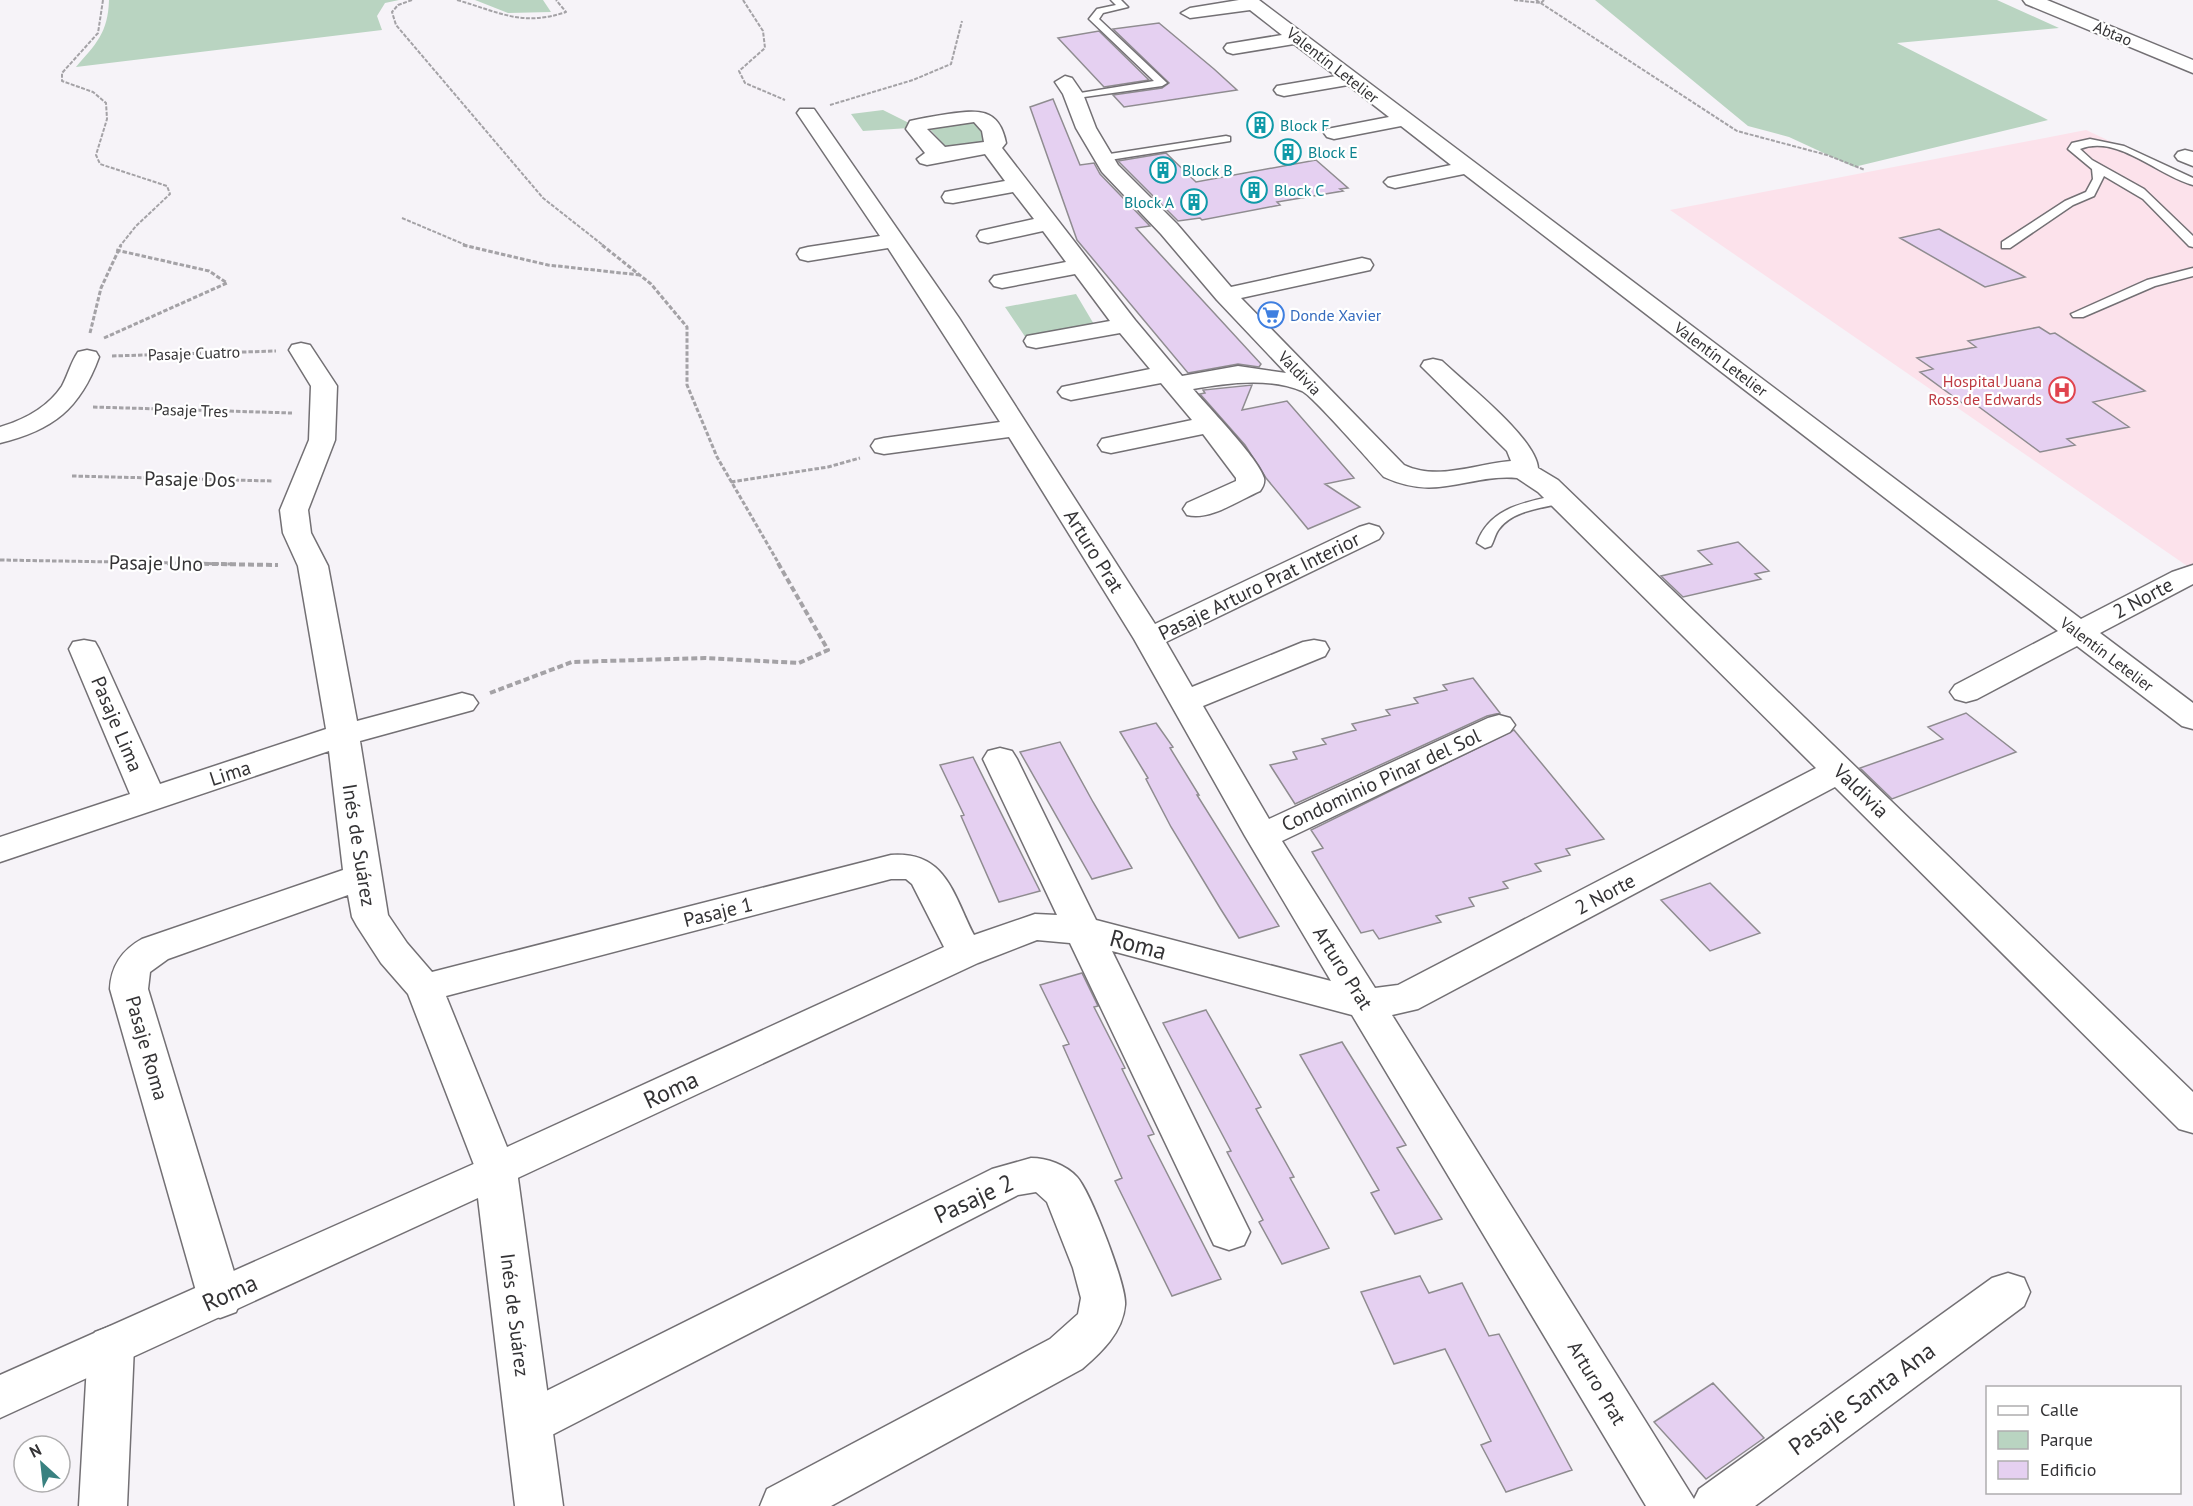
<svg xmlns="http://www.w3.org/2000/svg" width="2193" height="1506" font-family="'PT Sans',sans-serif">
	<rect width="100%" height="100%" fill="#f6f3f8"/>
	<!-- medical -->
	<path fill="#fce2eb" d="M 2086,130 L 2193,180 L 2193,570 L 1670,210 Z"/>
	<!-- green -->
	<path fill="#b9d4c1" d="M 109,0 L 399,0 L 385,3 L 377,16 L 382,30 L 76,67 C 96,44 108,33 109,0 Z
		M 475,0 L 543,0 L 551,12 L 508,13 Z
		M 1595,0 L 1997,0 L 2059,28 L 1897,43 L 2048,120 L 1854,167 L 1789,137 L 1748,126 Z
		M 883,110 L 911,124 L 909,128 L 863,131 L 851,114 Z
		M 975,119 L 988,143 L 949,150 L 927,126 Z
		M 1076,294 L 1095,326 L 1026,338 L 1005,307 Z"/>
	<!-- building -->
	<path fill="#e5d0f1" stroke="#8f8c90" stroke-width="1.5" d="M 1159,23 L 1214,69 L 1237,90 L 1124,107 L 1113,95 L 1162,88 L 1169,83 L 1113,29 Z
		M 1099,31 L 1149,80 L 1104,87 L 1058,38 Z
		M 1053,99 L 1080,165 L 1094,163 L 1100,174 L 1150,226 L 1136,228 L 1261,364 L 1259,367 L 1238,364 L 1188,373 L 1077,240 L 1030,107 Z
		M 1166,153 L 1196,182 L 1316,160 L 1348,188 L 1340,189 L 1343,191 L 1277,202 L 1280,205 L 1202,220 L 1200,218 L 1178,221 L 1118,161 Z
		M 1939,229 L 2025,277 L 1985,287 L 1900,238 Z
		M 2039,327 L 2050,334 L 2055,333 L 2145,391 L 2093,402 L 2129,427 L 2067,439 L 2075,445 L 2040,452 L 1975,404 L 1965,405 L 1920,372 L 1933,369 L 1917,358 L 1976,347 L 1968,341 Z
		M 1252,385 L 1242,410 L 1287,401 L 1354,478 L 1325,484 L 1360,507 L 1308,529 L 1266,478 L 1245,445 L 1200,394 L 1205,393 L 1203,390 Z
		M 1738,542 L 1769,571 L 1755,574 L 1761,579 L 1683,597 L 1661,576 L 1712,564 L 1698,551 Z
		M 1473,678 L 1500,713 L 1487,716 L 1295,804 L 1270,765 L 1297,759 L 1293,752 L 1326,744 L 1322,739 L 1356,730 L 1352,724 L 1390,715 L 1386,710 L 1418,703 L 1414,698 L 1447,690 L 1443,685 Z
		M 1966,713 L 2016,752 L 1892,799 L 1860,768 L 1943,739 L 1928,727 Z
		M 1156,723 L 1173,747 L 1170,748 L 1199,795 L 1197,795 L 1279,926 L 1239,938 L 1220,908 L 1171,827 L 1146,779 L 1148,778 L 1120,732 Z
		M 1514,730 L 1604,839 L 1566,849 L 1570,855 L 1535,864 L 1541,871 L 1503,882 L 1508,888 L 1469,898 L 1474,906 L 1436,916 L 1441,922 L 1379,939 L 1373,930 L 1361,933 L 1312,852 L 1323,848 L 1311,830 Z
		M 1060,742 L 1093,802 L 1132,868 L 1092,879 L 1020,752 Z
		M 973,757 L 1040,891 L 999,902 L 961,816 L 964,815 L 940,765 Z
		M 1710,883 L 1760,933 L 1710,951 L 1661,900 Z
		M 1082,973 L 1098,1006 L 1094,1007 L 1125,1068 L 1122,1069 L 1154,1134 L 1148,1136 L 1221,1279 L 1172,1296 L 1115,1181 L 1122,1178 L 1063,1046 L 1069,1044 L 1040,985 Z
		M 1206,1010 L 1261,1107 L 1256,1109 L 1294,1177 L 1290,1178 L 1329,1248 L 1282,1264 L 1259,1222 L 1263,1220 L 1227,1152 L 1231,1151 L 1163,1023 Z
		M 1342,1042 L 1406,1145 L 1397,1148 L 1442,1219 L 1395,1234 L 1371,1193 L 1379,1190 L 1300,1055 Z
		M 1420,1276 L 1429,1293 L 1462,1283 L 1489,1336 L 1499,1334 L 1572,1470 L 1506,1492 L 1481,1445 L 1491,1441 L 1445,1349 L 1394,1364 L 1361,1292 Z
		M 1713,1383 L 1764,1438 L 1706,1479 L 1654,1422 Z"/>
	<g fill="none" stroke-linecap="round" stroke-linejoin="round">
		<!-- service casing -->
		<g stroke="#737074" stroke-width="3">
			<path id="service" d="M 1111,0 L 1121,0 L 1128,7 L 1103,13 L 1099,19 L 1167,83 L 1162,86 L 1070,99 L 1069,97 L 1074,94 L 1154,81 L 1089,19 L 1097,9 L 1116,5 Z
				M 1226,136 L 1230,137 L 1230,141 L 1103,161 L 1097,158 L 1103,155 Z
				M 2090,139 L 2124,146 L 2193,178 L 2193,185 C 2158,176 2118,134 2080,149 L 2092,160 L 2144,189 L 2193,236 L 2193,247 L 2189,246 L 2143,199 L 2104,176 L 2094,196 L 2073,205 L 2010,248 L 2002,248 L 2002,242 L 2065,201 L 2086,192 L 2093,179 L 2092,169 L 2068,149 L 2072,143 Z
				M 2193,268 L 2193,276 L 2155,286 L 2083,317 L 2073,317 L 2071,314 L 2147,280 Z
				M 1562,494 L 1567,496 L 1570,499 L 1567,502 C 1545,508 1514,509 1499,529 C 1495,534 1494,541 1491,546 L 1485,548 L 1477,543 C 1490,506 1528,502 1562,494 Z"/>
		</g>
		<!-- minor casing -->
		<g stroke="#737074" stroke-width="3">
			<path id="minor" d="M 1239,0 L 1259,0 L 2081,619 L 2172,572 L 2193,565 L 2193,584 L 2100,633 L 2193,703 L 2193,729 L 2182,726 L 2077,646 L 1977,699 L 1966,702 L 1955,699 L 1950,692 L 1955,685 L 2058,631 L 1464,174 L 1395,188 L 1388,186 L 1384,182 L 1388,178 L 1451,165 L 1401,126 L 1334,139 L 1327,137 L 1324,133 L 1327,129 L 1389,117 L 1348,85 L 1284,96 L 1277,94 L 1274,90 L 1277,86 L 1336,76 L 1294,44 L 1233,54 L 1227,52 L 1224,48 L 1227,44 L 1282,35 L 1250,10 L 1190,18 L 1181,13 L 1190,8 Z
				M 2023,0 L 2047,0 L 2193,60 L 2193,73 L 2026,4 Z
				M 1065,76 L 1072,78 L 1083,94 L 1096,128 L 1118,165 L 1177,224 L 1231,287 L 1362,258 L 1370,260 L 1373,265 L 1370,270 L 1241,298 L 1404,465 C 1438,481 1475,464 1511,461 L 1507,451 L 1421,366 L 1424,361 L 1433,359 L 1442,361 C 1465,383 1536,438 1538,468 L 1558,480 L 2193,1092 L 2193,1133 L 2179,1129 L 1835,787 L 1418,1009 L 1392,1015 L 1694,1499 L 1699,1489 L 1992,1278 L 2008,1273 L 2024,1278 L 2030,1292 L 2024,1306 L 1755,1506 L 1646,1506 L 1352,1015 L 1112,951 L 1250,1232 L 1244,1245 L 1229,1250 L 1214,1245 L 1070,943 L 1037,940 L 978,963 L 496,1188 L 481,1183 L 408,994 L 381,963 L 357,926 L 352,917 L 348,895 L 168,959 L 150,972 L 148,989 L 242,1298 L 236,1312 L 220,1318 L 204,1312 L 198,1298 L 110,989 C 111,966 122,950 142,939 L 343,870 L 329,751 L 0,862 L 0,837 L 130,794 L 69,649 L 73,642 L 84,640 L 95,642 L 99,649 L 160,784 L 326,729 L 298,566 L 283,533 L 280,510 L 309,440 L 311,386 L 289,350 L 292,345 L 301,343 L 310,345 L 337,386 L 335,440 L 308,510 L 311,533 L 328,566 L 357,721 L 462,693 L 473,696 L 478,703 L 473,710 L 360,741 L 388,915 L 407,943 L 432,972 L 891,855 C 946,851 953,894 974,935 L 1035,914 L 1057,915 L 983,759 L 988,751 L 1000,748 L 1012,751 L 1017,759 L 1096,920 L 1331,981 L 1245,836 L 1134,639 L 1009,437 L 884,454 L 875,452 L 871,446 L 875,440 L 884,438 L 1000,422 L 888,248 L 808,261 L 800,259 L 797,254 L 800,249 L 808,247 L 880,236 L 797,113 L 800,109 L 814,109 L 959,318 L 1155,624 L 1359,527 L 1369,524 L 1379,527 L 1383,533 L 1379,539 L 1166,642 L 1192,687 L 1303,642 L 1314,640 L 1325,642 L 1329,649 L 1325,656 L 1203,706 L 1269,819 L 1488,718 L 1499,715 L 1510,718 L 1515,725 L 1510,732 L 1282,841 L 1375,988 L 1398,985 L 1816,768 L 1538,492 L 1517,478 C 1466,474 1439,502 1384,477 C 1371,463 1313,396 1302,391 C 1269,377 1227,383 1193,389 C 1208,407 1259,459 1264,478 C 1265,483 1263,487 1260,491 C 1239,500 1210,521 1187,515 L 1183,509 L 1187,503 L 1236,481 L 1236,478 L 1203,434 L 1111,453 L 1102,451 L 1098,445 L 1102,439 L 1192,420 L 1161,383 L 1071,400 L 1062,397 L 1058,392 L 1062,387 L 1150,369 L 1120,333 L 1036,348 L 1027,346 L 1024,341 L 1027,336 L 1110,321 L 1075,274 L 1002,288 L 994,286 L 990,281 L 994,276 L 1066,262 L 1043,231 L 988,243 L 980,241 L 977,236 L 980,231 L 1034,219 L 1013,192 L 953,203 L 945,202 L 942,197 L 945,192 L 1005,181 L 985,154 L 927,165 L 920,163 L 917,159 L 925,153 L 906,129 L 910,121 C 922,118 935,116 948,114 C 977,110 999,107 1006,143 L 1002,148 L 1135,320 L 1182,376 L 1238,366 L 1286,373 L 1217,300 L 1161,234 L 1102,172 L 1076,128 L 1063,94 L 1055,82 ZM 974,122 L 982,131 L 984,142 L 945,147 L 927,129 ZM 891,879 L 906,879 L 912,884 L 944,947 L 507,1147 L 446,996 Z
				M 2185,150 L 2193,152 L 2193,166 L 2178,160 L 2175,156 L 2178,152 Z
				M 87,350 L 96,352 L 99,357 C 80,409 53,430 0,443 L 0,427 C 24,420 48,407 62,386 C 68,375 71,362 78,352 Z
				M 1031,1158 C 1047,1158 1066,1165 1077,1177 C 1090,1191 1127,1286 1125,1305 C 1123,1332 1101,1353 1082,1369 L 831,1506 L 760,1506 L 767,1489 L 1050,1339 L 1078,1314 L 1081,1298 L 1073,1268 L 1047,1202 L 1036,1192 L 1018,1195 L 546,1438 L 529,1445 L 512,1438 L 506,1423 L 512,1408 L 992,1169 Z
				M 111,1326 L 127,1332 L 134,1346 L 127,1506 L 79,1506 L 88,1346 L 95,1332 Z"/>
		</g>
		<!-- tertiary casing -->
		<g stroke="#737074" stroke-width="3">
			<path id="tertiary" d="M 496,1154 L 511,1159 L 517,1171 L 563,1506 L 515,1506 L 478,1198 L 0,1418 L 0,1375 Z"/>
		</g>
		<!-- path-far2 -->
		<path stroke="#a4a2a6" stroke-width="2" stroke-dasharray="4 1.5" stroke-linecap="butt" d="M 103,0 L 98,33 L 62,73 L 62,81 L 93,92 L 106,103 L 107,119 L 96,155 L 100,164 L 167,186 L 170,194 L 136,226 L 120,246
			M 412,0 L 398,5 L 392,12 L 396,25 L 543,198 L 604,246
			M 457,0 C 499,12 522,27 566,12 L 556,0
			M 743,0 L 763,31 L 765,48 L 739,71 L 745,83 L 785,100
			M 1514,0 L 1541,3 L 1544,0
			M 1536,0 L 1737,131 L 1827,155 L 1865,170
			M 830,105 L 913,80 L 951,64 L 962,21
			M 402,218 L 468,246"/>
		<!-- path-far1 -->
		<path stroke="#a4a2a6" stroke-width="3" stroke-dasharray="4.5 2" stroke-linecap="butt" d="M 463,245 L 548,265 L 640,275
			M 602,245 L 651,284 L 687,327 L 687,385 L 717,457 L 779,564
			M 90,333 L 101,288 L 121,245
			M 104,338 L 227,283 L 209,271 L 116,250
			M 112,356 L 276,351
			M 93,407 L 292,413
			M 72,476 L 272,481
			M 731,482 L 828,467 L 860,458
			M 0,560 L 233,564"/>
		<!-- path -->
		<path stroke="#a4a2a6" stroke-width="4" stroke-dasharray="6 3" stroke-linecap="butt" d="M 149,563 L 278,565
			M 490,693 L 572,662 L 705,658 L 799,663 L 828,650 L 778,563"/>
		<!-- service -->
		<use href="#service" fill="#fff" fill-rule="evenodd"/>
		<!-- minor -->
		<use href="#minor" fill="#fff" fill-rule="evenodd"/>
		<!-- tertiary -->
		<use href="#tertiary" fill="#fff" fill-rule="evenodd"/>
	</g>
	<!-- icons -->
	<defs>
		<g id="building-ring" transform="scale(1.35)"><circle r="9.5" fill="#fff" stroke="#0f9aa8" stroke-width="1.5"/><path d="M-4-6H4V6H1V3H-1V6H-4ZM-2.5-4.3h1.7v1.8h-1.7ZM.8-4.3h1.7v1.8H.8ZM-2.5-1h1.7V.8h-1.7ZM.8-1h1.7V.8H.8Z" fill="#0f9aa8"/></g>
		<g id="supermarket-ring" transform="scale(1.35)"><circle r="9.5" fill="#fff" stroke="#3f7fe0" stroke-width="1.5"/><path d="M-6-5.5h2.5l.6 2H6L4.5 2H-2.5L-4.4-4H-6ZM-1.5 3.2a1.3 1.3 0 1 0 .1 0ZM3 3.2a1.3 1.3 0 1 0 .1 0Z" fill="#3f7fe0"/></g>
		<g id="hospital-ring" transform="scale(1.35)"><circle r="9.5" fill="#fff" stroke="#e0444e" stroke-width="1.5"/><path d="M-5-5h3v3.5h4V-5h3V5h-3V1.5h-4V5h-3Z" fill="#e0444e"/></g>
	</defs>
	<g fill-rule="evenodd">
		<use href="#building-ring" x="1260" y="125"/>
		<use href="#building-ring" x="1288" y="152"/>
		<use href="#building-ring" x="1163" y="170"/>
		<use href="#building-ring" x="1254" y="190"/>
		<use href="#building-ring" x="1194" y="202"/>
		<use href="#supermarket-ring" x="1271" y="315"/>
		<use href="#hospital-ring" x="2062" y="390"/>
	</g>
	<g text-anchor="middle" stroke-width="4.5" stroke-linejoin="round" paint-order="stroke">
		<!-- far-street labels -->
		<g font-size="16" fill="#343335" stroke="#fff">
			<text transform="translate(2113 33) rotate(23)" y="6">Abtao</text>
			<text transform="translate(1333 65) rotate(38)" y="6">Valentín Letelier</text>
			<text transform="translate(194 353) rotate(-2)" y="6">Pasaje Cuatro</text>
			<text transform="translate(1721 359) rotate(37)" y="6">Valentín Letelier</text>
			<text transform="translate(1300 373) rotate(46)" y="6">Valdivia</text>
			<text transform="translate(191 410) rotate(2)" y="6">Pasaje Tres</text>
			<text transform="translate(2107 654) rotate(37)" y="6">Valentín Letelier</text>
		</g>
		<!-- far-culture labels -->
		<g font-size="16" fill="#0d838f" stroke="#fff" text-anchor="start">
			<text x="1280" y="131">Block F</text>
			<text x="1308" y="158">Block E</text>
			<text x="1182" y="176">Block B</text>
			<text x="1274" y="196">Block C</text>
			<text x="1174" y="208" text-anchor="end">Block A</text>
		</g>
		<!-- far-shop labels -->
		<g font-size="16" fill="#366cbe" stroke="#fff" text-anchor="start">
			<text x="1290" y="321">Donde Xavier</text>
		</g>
		<!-- far-health labels -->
		<g font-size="16" fill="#be3a42" stroke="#fff" text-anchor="end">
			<text x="2042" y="387">Hospital Juana<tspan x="2042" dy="18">Ross de Edwards</tspan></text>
		</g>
		<!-- street labels -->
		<g font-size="20" fill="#343335" stroke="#fff">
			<text transform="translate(190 479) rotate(1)" y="7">Pasaje Dos</text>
			<text transform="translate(1094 551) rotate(58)" y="7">Arturo Prat</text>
			<text transform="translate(156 563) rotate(1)" y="7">Pasaje Uno</text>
			<text transform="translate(1259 586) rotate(-26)" y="7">Pasaje Arturo Prat Interior</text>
			<text transform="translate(2143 598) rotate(-28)" y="7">2 Norte</text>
			<text transform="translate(117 724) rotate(67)" y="7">Pasaje Lima</text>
			<text transform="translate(230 773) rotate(-18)" y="7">Lima</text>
			<text transform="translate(1381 780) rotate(-25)" y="7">Condominio Pinar del Sol</text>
			<text transform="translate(1861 791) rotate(44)" y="7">Valdivia</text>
			<text transform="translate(359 845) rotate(81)" y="7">Inés de Suárez</text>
			<text transform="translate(1605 894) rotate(-28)" y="7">2 Norte</text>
			<text transform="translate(718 912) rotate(-14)" y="7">Pasaje 1</text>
			<text transform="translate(1343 968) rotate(58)" y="7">Arturo Prat</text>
			<text transform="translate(147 1048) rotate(74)" y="7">Pasaje Roma</text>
			<text transform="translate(515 1315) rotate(83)" y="7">Inés de Suárez</text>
			<text transform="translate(1597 1383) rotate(59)" y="7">Arturo Prat</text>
		</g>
		<!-- near-street labels -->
		<g font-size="24" fill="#343335" stroke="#fff">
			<text transform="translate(1138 945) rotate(15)" y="8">Roma</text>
			<text transform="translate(671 1090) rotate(-25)" y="8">Roma</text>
			<text transform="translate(974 1199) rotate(-25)" y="8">Pasaje 2</text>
			<text transform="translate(230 1293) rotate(-24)" y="8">Roma</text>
			<text transform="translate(1862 1399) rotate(-36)" y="8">Pasaje Santa Ana</text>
		</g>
	</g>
	<!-- legend -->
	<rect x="1986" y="1386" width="195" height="108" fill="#ffffff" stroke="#aeadae" stroke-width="1.5"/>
	<rect x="1998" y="1406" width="30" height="9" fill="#ffffff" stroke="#aeadae" stroke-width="1.5"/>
	<text x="2040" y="1416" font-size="18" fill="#343335">Calle</text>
	<rect x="1998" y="1431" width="30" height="18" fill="#b9d4c1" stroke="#aeadae" stroke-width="1.5"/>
	<text x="2040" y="1446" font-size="18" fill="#343335">Parque</text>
	<rect x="1998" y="1461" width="30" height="18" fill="#e5d0f1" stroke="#aeadae" stroke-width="1.5"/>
	<text x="2040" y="1476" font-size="18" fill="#343335">Edificio</text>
	<!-- north arrow -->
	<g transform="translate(42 1464) rotate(333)"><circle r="28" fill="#ffffff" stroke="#aeadae" stroke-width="1.5"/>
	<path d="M0-4.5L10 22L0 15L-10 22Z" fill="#398180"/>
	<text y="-9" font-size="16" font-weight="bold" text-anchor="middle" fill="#343335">N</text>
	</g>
</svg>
